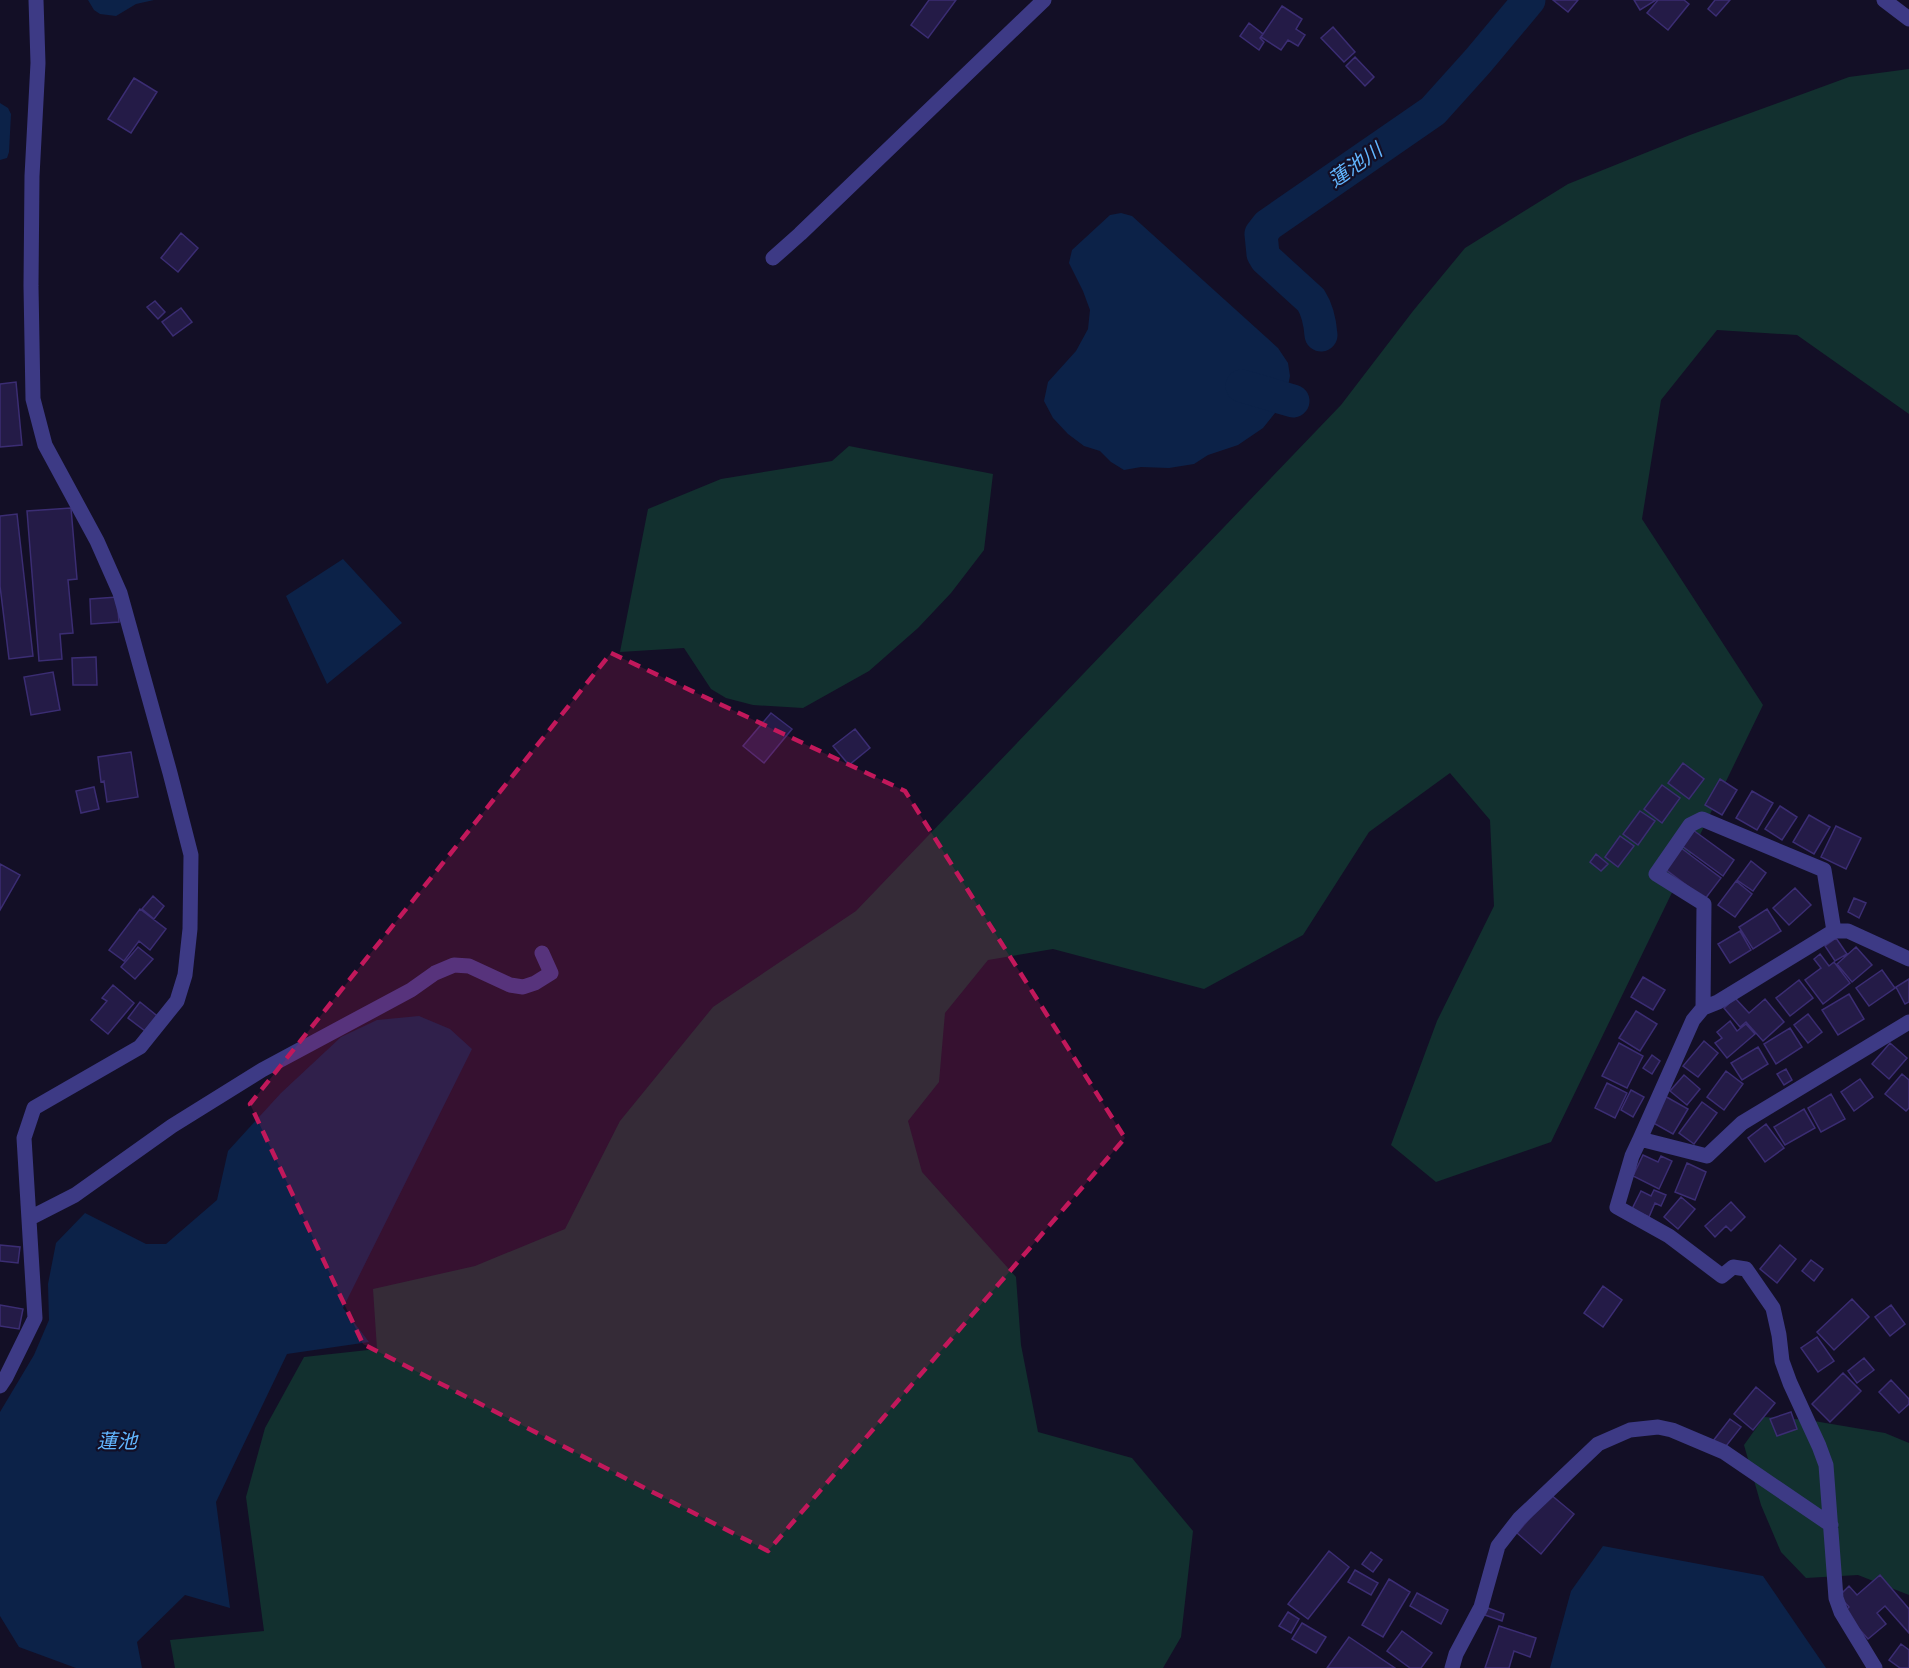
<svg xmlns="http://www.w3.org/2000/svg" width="1909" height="1668" font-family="'Noto Sans','Noto Sans JP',sans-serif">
	<rect width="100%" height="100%" fill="#130f26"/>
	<!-- green -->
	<path fill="#12302f" d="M 1909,69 L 1909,414 L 1797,335 L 1717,330 L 1661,400 L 1642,519 L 1763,705 L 1551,1142 L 1436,1182 L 1391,1145 L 1437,1021 L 1494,906 L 1490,820 L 1450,773 L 1369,832 L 1303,935 L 1204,989 L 1053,949 L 988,960 L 945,1013 L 939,1082 L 908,1121 L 922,1172 L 1016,1277 L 1021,1345 L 1038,1432 L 1132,1458 L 1193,1531 L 1181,1637 L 1163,1668 L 175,1668 L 170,1640 L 264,1631 L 246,1497 L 265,1428 L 304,1357 L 377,1349 L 373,1289 L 475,1266 L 565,1229 L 620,1121 L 713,1007 L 856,911 L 1341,405 L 1413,311 L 1465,248 L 1568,184 L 1690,135 L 1849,77 Z
		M 849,446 L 993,474 L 984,550 L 951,593 L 918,628 L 869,671 L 803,708 L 753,705 L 726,698 L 711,689 L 684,648 L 620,652 L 648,509 L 721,479 L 832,461 Z
		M 1764,1417 L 1808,1420 L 1885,1433 L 1909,1443 L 1909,1595 L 1858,1575 L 1806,1578 L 1781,1552 L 1761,1505 L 1744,1445 Z"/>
	<!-- water -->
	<path fill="#0c2248" d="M 88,0 L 154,0 L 136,4 L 116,16 L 100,14 L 94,10 Z
		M 0,103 L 8,108 L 11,114 L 9,152 L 7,158 L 0,160 Z
		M 1121,213 L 1132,216 L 1278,348 L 1288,363 L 1290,376 L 1288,386 L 1283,403 L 1263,428 L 1238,445 L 1208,455 L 1194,464 L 1169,468 L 1141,467 L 1124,470 L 1111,462 L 1100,451 L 1084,446 L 1068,434 L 1053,418 L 1044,401 L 1048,382 L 1076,351 L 1088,329 L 1090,310 L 1083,291 L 1069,263 L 1072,250 L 1110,215 Z
		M 343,559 L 402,623 L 327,684 L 286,596 Z
		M 419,1016 L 450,1029 L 472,1049 L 343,1308 L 369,1342 L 287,1354 L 216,1502 L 230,1608 L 185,1595 L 137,1642 L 142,1668 L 76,1668 L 19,1647 L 0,1616 L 0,1412 L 34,1355 L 49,1320 L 48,1284 L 56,1243 L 85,1213 L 146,1244 L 166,1244 L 217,1200 L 228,1151 L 281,1093 L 341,1037 L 377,1020 Z
		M 1603,1546 L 1763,1576 L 1826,1668 L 1550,1668 L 1571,1591 Z"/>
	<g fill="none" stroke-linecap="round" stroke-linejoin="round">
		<!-- river -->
		<path stroke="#0c2248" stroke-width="33" d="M 1321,335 C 1320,322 1318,311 1311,300 L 1266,259 L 1263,254 L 1261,234 L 1268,225 L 1433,111 L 1478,61 L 1529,0
			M 1242,386 L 1293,401"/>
	</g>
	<!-- building -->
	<path fill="#241b47" stroke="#3b2d73" stroke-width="1.5" d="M 929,0 L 956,0 L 928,38 L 911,25 Z
		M 1553,0 L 1578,0 L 1568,12 Z
		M 1634,0 L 1656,0 L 1640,10 Z
		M 1658,0 L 1684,0 L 1689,4 L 1668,30 L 1647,13 Z
		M 1715,0 L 1730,0 L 1716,16 L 1708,9 Z
		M 1282,6 L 1302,19 L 1296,29 L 1305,35 L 1298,46 L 1288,40 L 1281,50 L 1261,37 Z
		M 1249,23 L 1263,34 L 1260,38 L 1264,42 L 1259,50 L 1240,36 Z
		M 1333,27 L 1355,52 L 1344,62 L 1321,38 Z
		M 1355,57 L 1374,77 L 1365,86 L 1346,66 Z
		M 134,78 L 157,92 L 131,133 L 108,119 Z
		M 181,233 L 198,248 L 178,272 L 161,258 Z
		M 155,301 L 165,312 L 158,319 L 147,307 Z
		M 181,308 L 192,322 L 173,336 L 162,322 Z
		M 16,382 L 22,445 L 0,447 L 0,384 Z
		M 71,508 L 77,579 L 68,580 L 73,633 L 60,634 L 62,659 L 39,661 L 27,511 Z
		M 17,514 L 33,656 L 9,659 L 0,586 L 0,516 Z
		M 117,597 L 119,622 L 91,624 L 90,599 Z
		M 96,657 L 97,685 L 73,685 L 72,658 Z
		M 53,672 L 60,710 L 31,715 L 24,677 Z
		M 771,713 L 792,729 L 764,763 L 743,746 Z
		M 855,729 L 870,748 L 849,765 L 833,746 Z
		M 131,752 L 138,797 L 107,802 L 104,781 L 101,782 L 98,757 Z
		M 1683,763 L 1704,779 L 1689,799 L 1668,783 Z
		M 1720,779 L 1737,790 L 1722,815 L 1705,805 Z
		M 1662,785 L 1680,798 L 1662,823 L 1644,809 Z
		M 94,787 L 99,809 L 81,813 L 76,791 Z
		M 1752,791 L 1773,803 L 1757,830 L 1736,818 Z
		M 1780,806 L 1797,817 L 1782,840 L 1765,829 Z
		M 1640,811 L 1655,821 L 1638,845 L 1623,834 Z
		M 1809,815 L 1830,827 L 1814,854 L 1793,842 Z
		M 1836,826 L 1861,838 L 1846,869 L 1821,857 Z
		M 1693,830 L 1734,860 L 1723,876 L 1682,846 Z
		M 1620,836 L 1634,846 L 1618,867 L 1605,857 Z
		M 1681,848 L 1721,878 L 1705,899 L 1665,869 Z
		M 1596,854 L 1608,864 L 1601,871 L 1590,862 Z
		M 1751,861 L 1766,873 L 1753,891 L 1737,880 Z
		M 0,864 L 20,875 L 0,910 Z
		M 1736,881 L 1752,894 L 1735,917 L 1718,905 Z
		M 1795,888 L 1811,905 L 1789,925 L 1773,908 Z
		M 153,896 L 164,906 L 154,919 L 142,909 Z
		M 1854,898 L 1866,903 L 1859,918 L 1848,912 Z
		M 140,909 L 166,929 L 150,950 L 139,941 L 124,961 L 109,950 Z
		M 1767,909 L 1781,931 L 1753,949 L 1739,927 Z
		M 1740,931 L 1751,950 L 1730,963 L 1718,944 Z
		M 1836,938 L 1847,954 L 1835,961 L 1825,946 Z
		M 138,947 L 153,959 L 135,979 L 121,967 Z
		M 1856,947 L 1872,965 L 1852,982 L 1837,964 Z
		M 1820,954 L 1829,966 L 1834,962 L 1850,983 L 1823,1004 L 1805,980 L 1821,968 L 1814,959 Z
		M 1882,970 L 1895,988 L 1869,1006 L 1856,988 Z
		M 1643,977 L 1665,990 L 1653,1010 L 1631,997 Z
		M 1909,979 L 1909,1002 L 1905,1004 L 1896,987 Z
		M 1799,980 L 1813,998 L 1790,1016 L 1776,998 Z
		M 113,985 L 134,1003 L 108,1034 L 91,1020 L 107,1001 L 102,998 Z
		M 1849,994 L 1864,1019 L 1838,1035 L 1822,1010 Z
		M 1735,998 L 1749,1013 L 1765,999 L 1784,1022 L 1763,1041 L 1746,1022 L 1740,1027 L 1724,1008 Z
		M 140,1002 L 161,1019 L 149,1034 L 128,1018 Z
		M 1636,1011 L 1657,1024 L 1640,1051 L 1619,1038 Z
		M 1808,1014 L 1822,1032 L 1808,1043 L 1794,1025 Z
		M 1730,1021 L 1737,1031 L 1746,1024 L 1755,1034 L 1727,1058 L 1715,1043 L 1722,1038 L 1717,1032 Z
		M 1790,1028 L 1802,1047 L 1776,1064 L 1764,1044 Z
		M 1704,1041 L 1718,1053 L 1698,1077 L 1683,1066 Z
		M 1619,1043 L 1643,1056 L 1627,1088 L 1602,1076 Z
		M 1890,1043 L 1907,1058 L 1889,1079 L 1872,1064 Z
		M 1758,1047 L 1768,1064 L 1742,1080 L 1731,1063 Z
		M 1652,1055 L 1660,1061 L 1652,1074 L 1643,1068 Z
		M 1786,1069 L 1792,1080 L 1784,1085 L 1777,1074 Z
		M 1726,1071 L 1743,1084 L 1724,1110 L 1707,1097 Z
		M 1902,1074 L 1909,1080 L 1909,1108 L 1906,1111 L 1885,1094 Z
		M 1684,1075 L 1700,1089 L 1687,1105 L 1670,1091 Z
		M 1860,1079 L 1873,1097 L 1854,1111 L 1841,1092 Z
		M 1607,1083 L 1627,1093 L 1615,1118 L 1595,1108 Z
		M 1631,1090 L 1644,1097 L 1633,1117 L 1621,1110 Z
		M 1831,1094 L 1845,1119 L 1821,1132 L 1808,1108 Z
		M 1663,1095 L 1688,1109 L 1673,1134 L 1648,1120 Z
		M 1702,1102 L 1717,1113 L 1694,1144 L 1679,1133 Z
		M 1804,1109 L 1815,1128 L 1785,1145 L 1774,1127 Z
		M 1766,1124 L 1784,1148 L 1765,1162 L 1748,1138 Z
		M 1643,1155 L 1658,1162 L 1661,1156 L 1672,1161 L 1659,1189 L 1633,1176 Z
		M 1687,1163 L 1706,1172 L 1695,1200 L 1675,1192 Z
		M 1654,1190 L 1666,1195 L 1661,1206 L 1655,1203 L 1649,1217 L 1632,1209 L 1641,1191 L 1651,1196 Z
		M 1681,1197 L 1695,1209 L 1678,1229 L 1664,1217 Z
		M 1731,1202 L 1745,1217 L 1731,1231 L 1726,1226 L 1715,1237 L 1705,1226 Z
		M 0,1245 L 20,1247 L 18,1263 L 0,1261 Z
		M 1780,1245 L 1796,1259 L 1777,1283 L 1760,1269 Z
		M 1811,1260 L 1823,1269 L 1814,1281 L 1802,1271 Z
		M 1603,1286 L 1622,1300 L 1603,1327 L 1584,1313 Z
		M 1852,1299 L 1869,1317 L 1834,1350 L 1817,1332 Z
		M 0,1305 L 23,1309 L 19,1329 L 0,1326 Z
		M 1891,1305 L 1905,1324 L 1890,1336 L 1875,1317 Z
		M 1817,1337 L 1834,1361 L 1818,1372 L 1801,1348 Z
		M 1864,1358 L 1874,1370 L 1857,1383 L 1848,1371 Z
		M 1843,1373 L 1861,1391 L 1830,1422 L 1812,1404 Z
		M 1891,1380 L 1909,1399 L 1909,1404 L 1899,1413 L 1879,1392 Z
		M 1756,1387 L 1775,1403 L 1753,1430 L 1734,1414 Z
		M 1791,1412 L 1797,1429 L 1777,1436 L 1770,1419 Z
		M 1730,1419 L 1741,1427 L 1723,1450 L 1713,1441 Z
		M 1550,1494 L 1574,1514 L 1541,1554 L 1517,1533 Z
		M 1329,1551 L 1349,1567 L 1308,1619 L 1288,1604 Z
		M 1371,1552 L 1382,1560 L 1373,1572 L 1362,1564 Z
		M 1355,1570 L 1378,1583 L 1371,1595 L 1348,1582 Z
		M 1880,1575 L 1909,1609 L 1909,1633 L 1885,1606 L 1877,1613 L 1886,1624 L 1868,1639 L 1844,1612 L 1849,1607 L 1839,1596 L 1849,1586 L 1857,1595 Z
		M 1389,1579 L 1410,1592 L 1383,1637 L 1362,1625 Z
		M 1417,1593 L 1448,1610 L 1441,1624 L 1410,1606 Z
		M 1488,1608 L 1504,1614 L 1502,1621 L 1485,1615 Z
		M 1288,1612 L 1299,1619 L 1291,1633 L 1279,1626 Z
		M 1302,1623 L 1326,1637 L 1316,1653 L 1292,1639 Z
		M 1499,1626 L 1536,1638 L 1530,1657 L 1514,1651 L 1509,1668 L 1485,1668 Z
		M 1402,1631 L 1432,1653 L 1421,1668 L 1410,1668 L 1387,1651 Z
		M 1349,1637 L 1395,1668 L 1327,1668 Z
		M 1901,1644 L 1909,1650 L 1909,1668 L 1900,1668 L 1889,1660 Z"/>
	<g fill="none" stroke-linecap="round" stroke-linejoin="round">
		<!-- minor -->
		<path stroke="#3d3a85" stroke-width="15" d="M 1884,0 L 1909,19
			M 773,258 L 800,234 L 1044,0
			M 1703,1008 L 1704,904 L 1656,874 L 1690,825 L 1702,819 L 1824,870 L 1834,931
			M 1640,1139 L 1707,1156 L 1742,1123 L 1909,1022
			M 30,1218 L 75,1195 L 172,1126 L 262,1070 L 411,990 L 435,973 L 454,965 L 469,966 L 510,985 L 523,987 L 535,983 L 551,973 L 542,953
			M 0,1386 L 6,1377 L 35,1318 L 24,1138 L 34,1108 L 140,1047 L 177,1001 L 185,975 L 190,929 L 191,855 L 170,773 L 120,593 L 97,541 L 45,445 L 33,399 L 31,286 L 32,176 L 38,63 L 36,0
			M 1452,1668 L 1456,1654 L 1481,1607 L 1498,1546 L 1519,1519 L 1598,1444 L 1630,1430 L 1658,1427 L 1672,1430 L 1724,1452 L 1831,1525
			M 1875,1668 L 1841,1612 L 1836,1598 L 1826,1465 L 1819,1446 L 1790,1383 L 1782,1361 L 1779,1335 L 1773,1308 L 1746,1269 L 1733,1267 L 1722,1276 L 1669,1236 L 1617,1207 L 1632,1156 L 1640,1139 L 1693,1020 L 1703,1008 L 1718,1002 L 1834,931 L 1848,931 L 1909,959"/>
	</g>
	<!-- marked area -->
	<path fill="#c2185b" fill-opacity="0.2" stroke="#c2185b" stroke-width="4.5" stroke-dasharray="12 8" stroke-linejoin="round" d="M 611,653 L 905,791 L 1125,1138 L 768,1551 L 363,1344 L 250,1104 Z"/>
	<g text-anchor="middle" stroke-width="4.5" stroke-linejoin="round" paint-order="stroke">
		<!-- water labels -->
		<g font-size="20" font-style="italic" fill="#62b6ff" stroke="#130f26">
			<text transform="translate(1355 165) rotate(-35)" y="7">蓮池川</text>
			<text x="117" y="1448">蓮池</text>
		</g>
	</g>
</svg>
